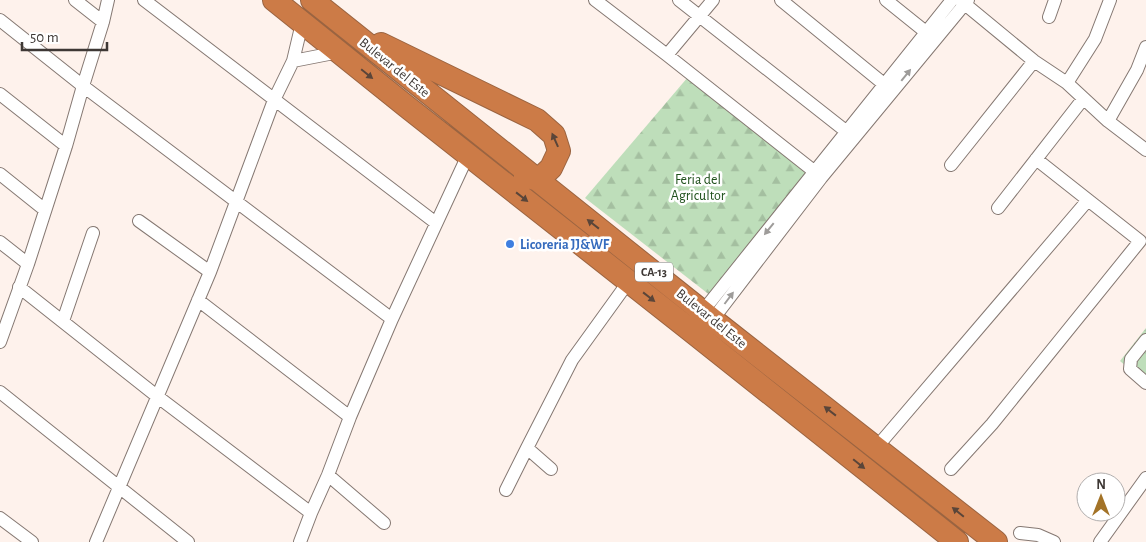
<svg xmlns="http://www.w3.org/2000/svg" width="1146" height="542" font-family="'Alegreya Sans',sans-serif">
	<defs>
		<pattern id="forest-firs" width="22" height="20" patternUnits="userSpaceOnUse" patternTransform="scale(1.25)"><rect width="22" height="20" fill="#bedeba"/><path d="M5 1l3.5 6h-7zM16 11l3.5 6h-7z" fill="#a4bfa0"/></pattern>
		<pattern id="park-crowns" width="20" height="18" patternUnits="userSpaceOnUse" patternTransform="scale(1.25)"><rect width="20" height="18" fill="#bedeba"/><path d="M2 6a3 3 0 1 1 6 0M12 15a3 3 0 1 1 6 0" fill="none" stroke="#a4bfa0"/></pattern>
	</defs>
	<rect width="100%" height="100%" fill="#fef2ec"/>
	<!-- forest -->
	<path fill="url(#forest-firs)" d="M 688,77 L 809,174 L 711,296 L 585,198 Z"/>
	<!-- park -->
	<path fill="url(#park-crowns)" d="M 1146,328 L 1146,383 L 1120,361 Z"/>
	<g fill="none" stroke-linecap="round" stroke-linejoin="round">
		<!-- street casing -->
		<g stroke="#857872" stroke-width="14">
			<path id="street" d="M 75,0 L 103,22
				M 144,0 L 436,223
				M 595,0 L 667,55 L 815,172 L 821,178
				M 679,0 L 847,132
				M 781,0 L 885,85
				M 886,0 L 927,33
				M 960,0 L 1034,61 L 1067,83 L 1108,121 L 1146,150
				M 1049,17 L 1055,0
				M 0,20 L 83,86 L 392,319
				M 667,55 L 713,0
				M 293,61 L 339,52
				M 1067,83 L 1095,39 L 1110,0
				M 0,94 L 66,146
				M 1108,121 L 1137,70 L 1146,47
				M 951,165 L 1034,61
				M 0,174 L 45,210
				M 998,208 L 1083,99
				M 139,221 L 210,272
				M 0,242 L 28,264
				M 19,287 L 158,397 L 311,513
				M 198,300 L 350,417
				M 699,316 L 952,0
				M 63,321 L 93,233
				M 710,323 L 821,178 L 968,0
				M 1146,340 L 1131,359 L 1130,369 L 1146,383
				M 0,342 L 28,264 L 66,146 L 83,86 L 103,22 L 108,0
				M 0,392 L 188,542
				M 527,448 L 551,469
				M 876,448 L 1088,200
				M 951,469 L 992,424 L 1140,241 L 1036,159
				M 328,475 L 384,523
				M 506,490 L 527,448 L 572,360 L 629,281
				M 0,518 L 32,542
				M 1020,533 L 1038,535 L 1054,542
				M 96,542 L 210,272 L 274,100 L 293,61 L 302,23
				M 300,542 L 311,513 L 328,475 L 350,417 L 392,319 L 468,155
				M 1100,542 L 1146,478"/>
		</g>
		<!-- highway casing -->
		<g stroke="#9a6441" stroke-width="24">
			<path id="highway" d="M 274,0 L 406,106 L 689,329 L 957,542
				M 312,0 L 713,320 L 996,542
				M 381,44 L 537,120 L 554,135 L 559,151 L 551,168 L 538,180 L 525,176"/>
		</g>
		<!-- street -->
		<use href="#street" stroke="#fff" stroke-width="12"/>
		<!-- highway -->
		<use href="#highway" stroke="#cc7b47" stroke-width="22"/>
	</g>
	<!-- one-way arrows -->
	<defs><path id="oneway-solid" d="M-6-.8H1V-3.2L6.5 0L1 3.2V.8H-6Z" transform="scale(1.25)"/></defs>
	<g fill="#5a4539">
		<use href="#oneway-solid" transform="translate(367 74) rotate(39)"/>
		<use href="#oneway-solid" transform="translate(555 140) rotate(-114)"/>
		<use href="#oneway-solid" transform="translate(522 197) rotate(38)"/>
		<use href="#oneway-solid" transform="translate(593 224) rotate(-142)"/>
		<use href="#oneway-solid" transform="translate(649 297) rotate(38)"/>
		<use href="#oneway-solid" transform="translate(830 411) rotate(-142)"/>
		<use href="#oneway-solid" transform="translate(859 464) rotate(39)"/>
		<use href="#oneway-solid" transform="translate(958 512) rotate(-141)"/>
	</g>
	<g fill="#9e9c9a">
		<use href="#oneway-solid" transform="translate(906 75) rotate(-51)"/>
		<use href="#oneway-solid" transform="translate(769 229) rotate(129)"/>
		<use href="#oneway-solid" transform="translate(729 298) rotate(-53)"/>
	</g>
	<!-- markers -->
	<circle fill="#3f7fe0" stroke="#fff" stroke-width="2" cx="510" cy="244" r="5"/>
	<g text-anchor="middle" stroke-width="5" stroke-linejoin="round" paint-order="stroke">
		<!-- shield labels -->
		<rect fill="#fff" stroke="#787472" stroke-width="1" x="635" y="262.5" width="38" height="19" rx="4"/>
		<g font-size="12" font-weight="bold" fill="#3e3835">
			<text x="654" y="276">CA-13</text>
		</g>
		<!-- street labels -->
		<g font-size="14" fill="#3e3835" stroke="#fff">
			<text transform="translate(395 67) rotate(39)" y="5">Bulevar del Este</text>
			<text transform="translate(712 318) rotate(39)" y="5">Bulevar del Este</text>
		</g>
		<!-- park labels -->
		<g font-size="14" fill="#1f501b" stroke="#fff">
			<text x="698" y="184">Feria del<tspan x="698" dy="16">Agricultor</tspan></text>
		</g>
		<!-- shop labels -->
		<g font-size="14" font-weight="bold" fill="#366cbe" stroke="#fff" text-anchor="start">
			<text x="520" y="249">Licoreria JJ&amp;WF</text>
		</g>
	</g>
	<!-- north arrow -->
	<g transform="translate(1101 497)"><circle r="24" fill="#ffffff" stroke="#b2afae"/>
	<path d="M0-4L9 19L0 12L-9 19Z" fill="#a37327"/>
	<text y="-8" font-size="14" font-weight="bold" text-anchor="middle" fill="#3e3835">N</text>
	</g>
	<!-- scale -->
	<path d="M22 42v8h85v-8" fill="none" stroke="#3e3835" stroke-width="2.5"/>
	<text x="30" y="42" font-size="15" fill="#3e3835" stroke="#ffffff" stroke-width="4" paint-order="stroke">50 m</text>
</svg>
